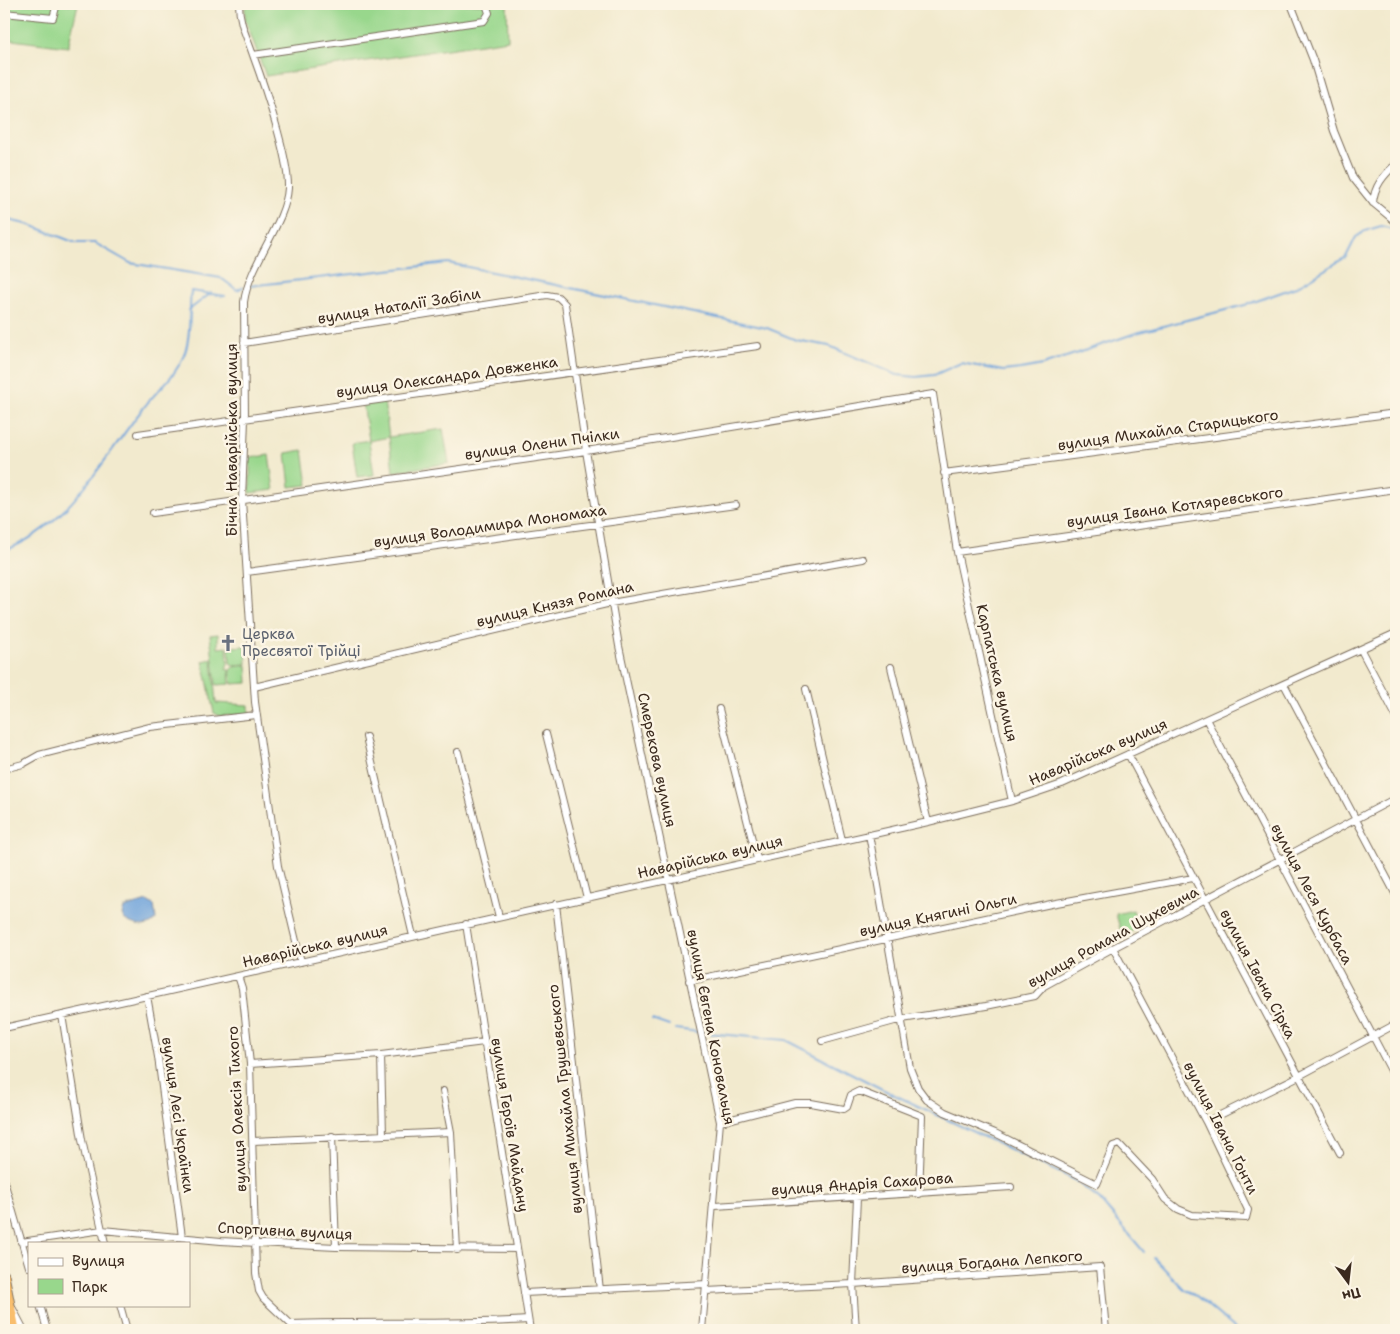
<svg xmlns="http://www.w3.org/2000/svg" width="1400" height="1334" font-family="'Shantell Sans',sans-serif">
	<rect width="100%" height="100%" fill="#fcf5e5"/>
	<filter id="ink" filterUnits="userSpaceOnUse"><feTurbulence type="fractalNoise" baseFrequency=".02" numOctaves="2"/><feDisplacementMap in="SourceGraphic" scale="10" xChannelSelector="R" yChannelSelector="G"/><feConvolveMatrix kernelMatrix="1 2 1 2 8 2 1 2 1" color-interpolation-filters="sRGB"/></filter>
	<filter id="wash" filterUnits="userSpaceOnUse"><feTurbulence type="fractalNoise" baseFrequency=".0096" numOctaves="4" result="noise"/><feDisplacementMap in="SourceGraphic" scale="20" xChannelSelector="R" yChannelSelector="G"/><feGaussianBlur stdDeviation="1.12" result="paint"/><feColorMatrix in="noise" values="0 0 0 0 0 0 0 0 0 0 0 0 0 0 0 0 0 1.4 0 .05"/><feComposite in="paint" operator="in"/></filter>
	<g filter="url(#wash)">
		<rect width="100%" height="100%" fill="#f2eace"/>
		<!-- green -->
		<path fill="#98d78c" stroke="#6a8055" d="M 4,4 L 78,4 L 68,47 L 4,39 Z
			M 245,4 L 507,4 L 508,40 L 266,76 L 245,19 Z
			M 384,401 L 389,437 L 443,429 L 449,463 L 393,472 L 389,437 L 369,441 L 374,475 L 357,477 L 352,443 L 369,440 L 363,404 Z
			M 303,450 L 308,485 L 290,487 L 286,453 Z
			M 269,455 L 274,490 L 250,493 L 250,458 Z
			M 218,634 L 218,648 L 227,647 L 228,663 L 226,669 L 229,670 L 230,684 L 216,685 L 210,635 Z
			M 246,646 L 247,664 L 233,665 L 230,663 L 229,647 Z
			M 212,659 L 216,703 L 249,705 L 249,714 L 220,716 L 214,713 L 203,661 Z
			M 247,665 L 248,683 L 232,684 L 230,670 L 233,667 Z
			M 1133,910 L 1139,928 L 1122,936 L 1116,914 Z"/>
		<!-- water -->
		<path fill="#6ea3db" stroke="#54667c" d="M 147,901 L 154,905 L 156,919 C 148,930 134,926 124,919 L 122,914 L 124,908 Z"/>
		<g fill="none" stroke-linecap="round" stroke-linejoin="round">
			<!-- stream -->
			<path stroke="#6ea3db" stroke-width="2" d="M 4,219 L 30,225 L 76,243 L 95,243 L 130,263 L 221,278 L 237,290 L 243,287
				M 249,286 L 448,263 L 767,328 L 796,340 L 829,346 L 897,375 L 916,377 L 934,375 L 961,363 L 1003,371 L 1021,369 L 1043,365 L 1136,333 L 1245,305 L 1296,287 L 1346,257 L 1356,237 L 1365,231 L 1381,226 L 1392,229 L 1396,233
				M 189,310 L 211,293
				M 4,551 C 71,525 102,459 145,406 C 158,389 176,376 184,355 C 191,339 189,310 191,291 L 225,296
				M 652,1020 L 669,1026
				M 676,1029 L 698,1032
				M 706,1033 L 786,1040 L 882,1089 L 1073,1179 L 1100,1200 L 1144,1252
				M 1154,1258 L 1185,1290 L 1194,1294 L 1237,1330"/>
		</g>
	</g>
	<g filter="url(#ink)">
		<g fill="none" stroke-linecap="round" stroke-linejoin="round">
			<!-- minor casing -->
			<g stroke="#7b6d5c" stroke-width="8">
				<path id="minor" d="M 239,4 C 239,23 247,37 253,55 C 264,85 289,158 288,188 C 286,223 249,264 244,302 L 245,419 L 242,500 L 255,702 L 278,866 L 301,962
					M 1291,4 L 1313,60 L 1334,131 L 1353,178 L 1373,203 L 1396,222
					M 4,13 L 53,18 L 57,4
					M 253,55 L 484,21 L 489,13 L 486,4
					M 1373,203 C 1374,186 1384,175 1396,164
					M 244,343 L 547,295 L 558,297 L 565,304 L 586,451 L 619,646 L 720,1122 L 702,1330
					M 933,396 L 933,394 L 957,552 L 1012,801
					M 138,434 L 758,346
					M 944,473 L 1396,413
					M 153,513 L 586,451 L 933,394
					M 957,552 L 1396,489
					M 247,572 L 736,505
					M 1361,650 L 1396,716
					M 891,667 L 928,822
					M 1284,684 L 1396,895
					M 254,687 L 611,603 L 863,559
					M 806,689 L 842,840
					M 719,709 L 757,859
					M 1206,719 L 1396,1080
					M 546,734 L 587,898
					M 366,737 L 413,936
					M 458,752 L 499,917
					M 1128,754 L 1340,1153
					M 4,769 L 23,764 L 39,755 L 150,727 L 256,715
					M 869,834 L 910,1068 L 918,1088 L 927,1100 L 945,1112 L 995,1133 L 1097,1184 L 1113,1146 L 1119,1144 L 1152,1179 L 1165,1199 L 1178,1209 L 1192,1215 L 1246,1218 L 1248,1210 L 1206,1122 L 1113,948
					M 556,904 L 600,1290
					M 466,924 L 530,1330
					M 238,976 L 242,988 L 250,1064 L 256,1273 L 259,1291 L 263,1298 L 297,1330
					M 689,981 L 1051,904 L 1193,878
					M 147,996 L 158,1057 L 182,1237
					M 62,1015 L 82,1140 L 105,1243
					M 4,1028 L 928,822 L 1012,801 L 1062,784 L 1396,633
					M 822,1041 L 902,1019 L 986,1006 L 1035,996 L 1044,986 L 1113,948 L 1396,798
					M 381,1055 L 383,1135
					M 250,1064 L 381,1055 L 484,1042
					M 443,1091 L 451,1132 L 457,1250
					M 720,1122 L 795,1103 L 811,1103 L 844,1109 L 847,1107 L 851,1095 L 859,1091 L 922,1116 L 919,1194
					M 1206,1122 L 1299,1076 L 1396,1024
					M 332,1136 L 336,1247
					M 253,1141 L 451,1132
					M 4,1181 L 29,1267
					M 715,1206 L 1011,1187
					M 21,1242 L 102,1230 L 221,1241 L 336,1247 L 517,1249
					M 706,1291 L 853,1284 L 1100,1267 L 1106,1330
					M 524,1293 L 707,1284
					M 40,1305 L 47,1330
					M 120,1305 L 127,1330
					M 13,1309 L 24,1330
					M 291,1324 C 370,1321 449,1325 528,1320
					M 856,1330 L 853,1284 L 857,1198"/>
			</g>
			<!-- highway casing -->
			<g stroke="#7b6d5c" stroke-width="11">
				<path id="highway" d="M 4,1275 L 15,1330
					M 4,1326 L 5,1330"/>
			</g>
			<!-- minor -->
			<use href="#minor" stroke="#fff" stroke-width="6"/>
			<!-- highway -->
			<use href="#highway" stroke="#f9be6d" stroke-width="9"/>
		</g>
	</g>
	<!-- icons -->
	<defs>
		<g id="church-bare" transform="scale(1.35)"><path d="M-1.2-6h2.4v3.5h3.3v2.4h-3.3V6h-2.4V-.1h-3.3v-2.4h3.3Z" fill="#6b7280" stroke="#fcf5e5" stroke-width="2.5" paint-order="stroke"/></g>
	</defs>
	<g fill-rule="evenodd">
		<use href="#church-bare" x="228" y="643"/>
	</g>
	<g text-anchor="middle" stroke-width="5" stroke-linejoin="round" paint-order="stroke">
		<!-- street labels -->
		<g font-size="15" fill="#3b2a1e" stroke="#fcf5e5">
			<text transform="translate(399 306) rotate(-9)" y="5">вулиця Наталії Забіли</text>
			<text transform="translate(447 377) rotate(-8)" y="5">вулиця Олександра Довженка</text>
			<text transform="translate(1168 430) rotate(-8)" y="5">вулиця Михайла Старицького</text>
			<text transform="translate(232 440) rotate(-90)" y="5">Бічна Наварійська вулиця</text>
			<text transform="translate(542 444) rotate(-8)" y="5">вулиця Олени Пчілки</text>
			<text transform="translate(1175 507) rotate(-8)" y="5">вулиця Івана Котляревського</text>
			<text transform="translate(490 526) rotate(-8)" y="5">вулиця Володимира Мономаха</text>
			<text transform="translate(555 604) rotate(-13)" y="5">вулиця Князя Романа</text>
			<text transform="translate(997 673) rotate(77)" y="5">Карпатська вулиця</text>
			<text transform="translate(1098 752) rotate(-23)" y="5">Наварійська вулиця</text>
			<text transform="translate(657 760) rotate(78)" y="5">Смерекова вулиця</text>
			<text transform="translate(710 857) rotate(-13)" y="5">Наварійська вулиця</text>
			<text transform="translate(1312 894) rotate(62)" y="5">вулиця Леся Курбаса</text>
			<text transform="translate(938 915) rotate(-12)" y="5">вулиця Княгині Ольги</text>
			<text transform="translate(1113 937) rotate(-29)" y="5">вулиця Романа Шухевича</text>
			<text transform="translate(315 946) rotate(-13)" y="5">Наварійська вулиця</text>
			<text transform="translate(1258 974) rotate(62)" y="5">вулиця Івана Сірка</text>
			<text transform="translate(711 1027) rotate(79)" y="5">вулиця Євгена Коновальця</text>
			<text transform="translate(565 1099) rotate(-96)" y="5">вулиця Михайла Грушевського</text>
			<text transform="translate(237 1109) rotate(-93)" y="5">вулиця Олексія Тихого</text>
			<text transform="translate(178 1115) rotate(82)" y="5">вулиця Лесі Українки</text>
			<text transform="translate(510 1125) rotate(81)" y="5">вулиця Героїв Майдану</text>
			<text transform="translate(1221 1128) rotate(63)" y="5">вулиця Івана Ґонти</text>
			<text transform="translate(862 1184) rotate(-4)" y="5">вулиця Андрія Сахарова</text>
			<text transform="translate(285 1231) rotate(3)" y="5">Спортивна вулиця</text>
			<text transform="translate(992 1262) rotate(-4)" y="5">вулиця Богдана Лепкого</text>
		</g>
		<!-- worship labels -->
		<g font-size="15" fill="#5b616d" stroke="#fcf5e5" text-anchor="start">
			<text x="242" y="639">Церква<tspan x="242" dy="17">Пресвятої Трійці</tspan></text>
		</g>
	</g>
	<!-- margin -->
	<rect width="1400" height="1334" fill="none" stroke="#fcf5e5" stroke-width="20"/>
	<!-- legend -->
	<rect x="28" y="1242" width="162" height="65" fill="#fcf5e5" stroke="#afa495"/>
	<rect x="38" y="1258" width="25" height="8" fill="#ffffff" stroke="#afa495"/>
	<text x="72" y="1266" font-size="15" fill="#3b2a1e">Вулиця</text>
	<rect x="38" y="1279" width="25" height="15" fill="#98d78c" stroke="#afa495"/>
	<text x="72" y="1292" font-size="15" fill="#3b2a1e">Парк</text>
	<!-- north arrow -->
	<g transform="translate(1348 1282) rotate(165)" stroke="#fcf5e5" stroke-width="4" paint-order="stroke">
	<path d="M0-4L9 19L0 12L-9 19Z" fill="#3b2a1e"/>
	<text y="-8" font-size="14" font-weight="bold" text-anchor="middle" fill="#3b2a1e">Пн</text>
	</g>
</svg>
